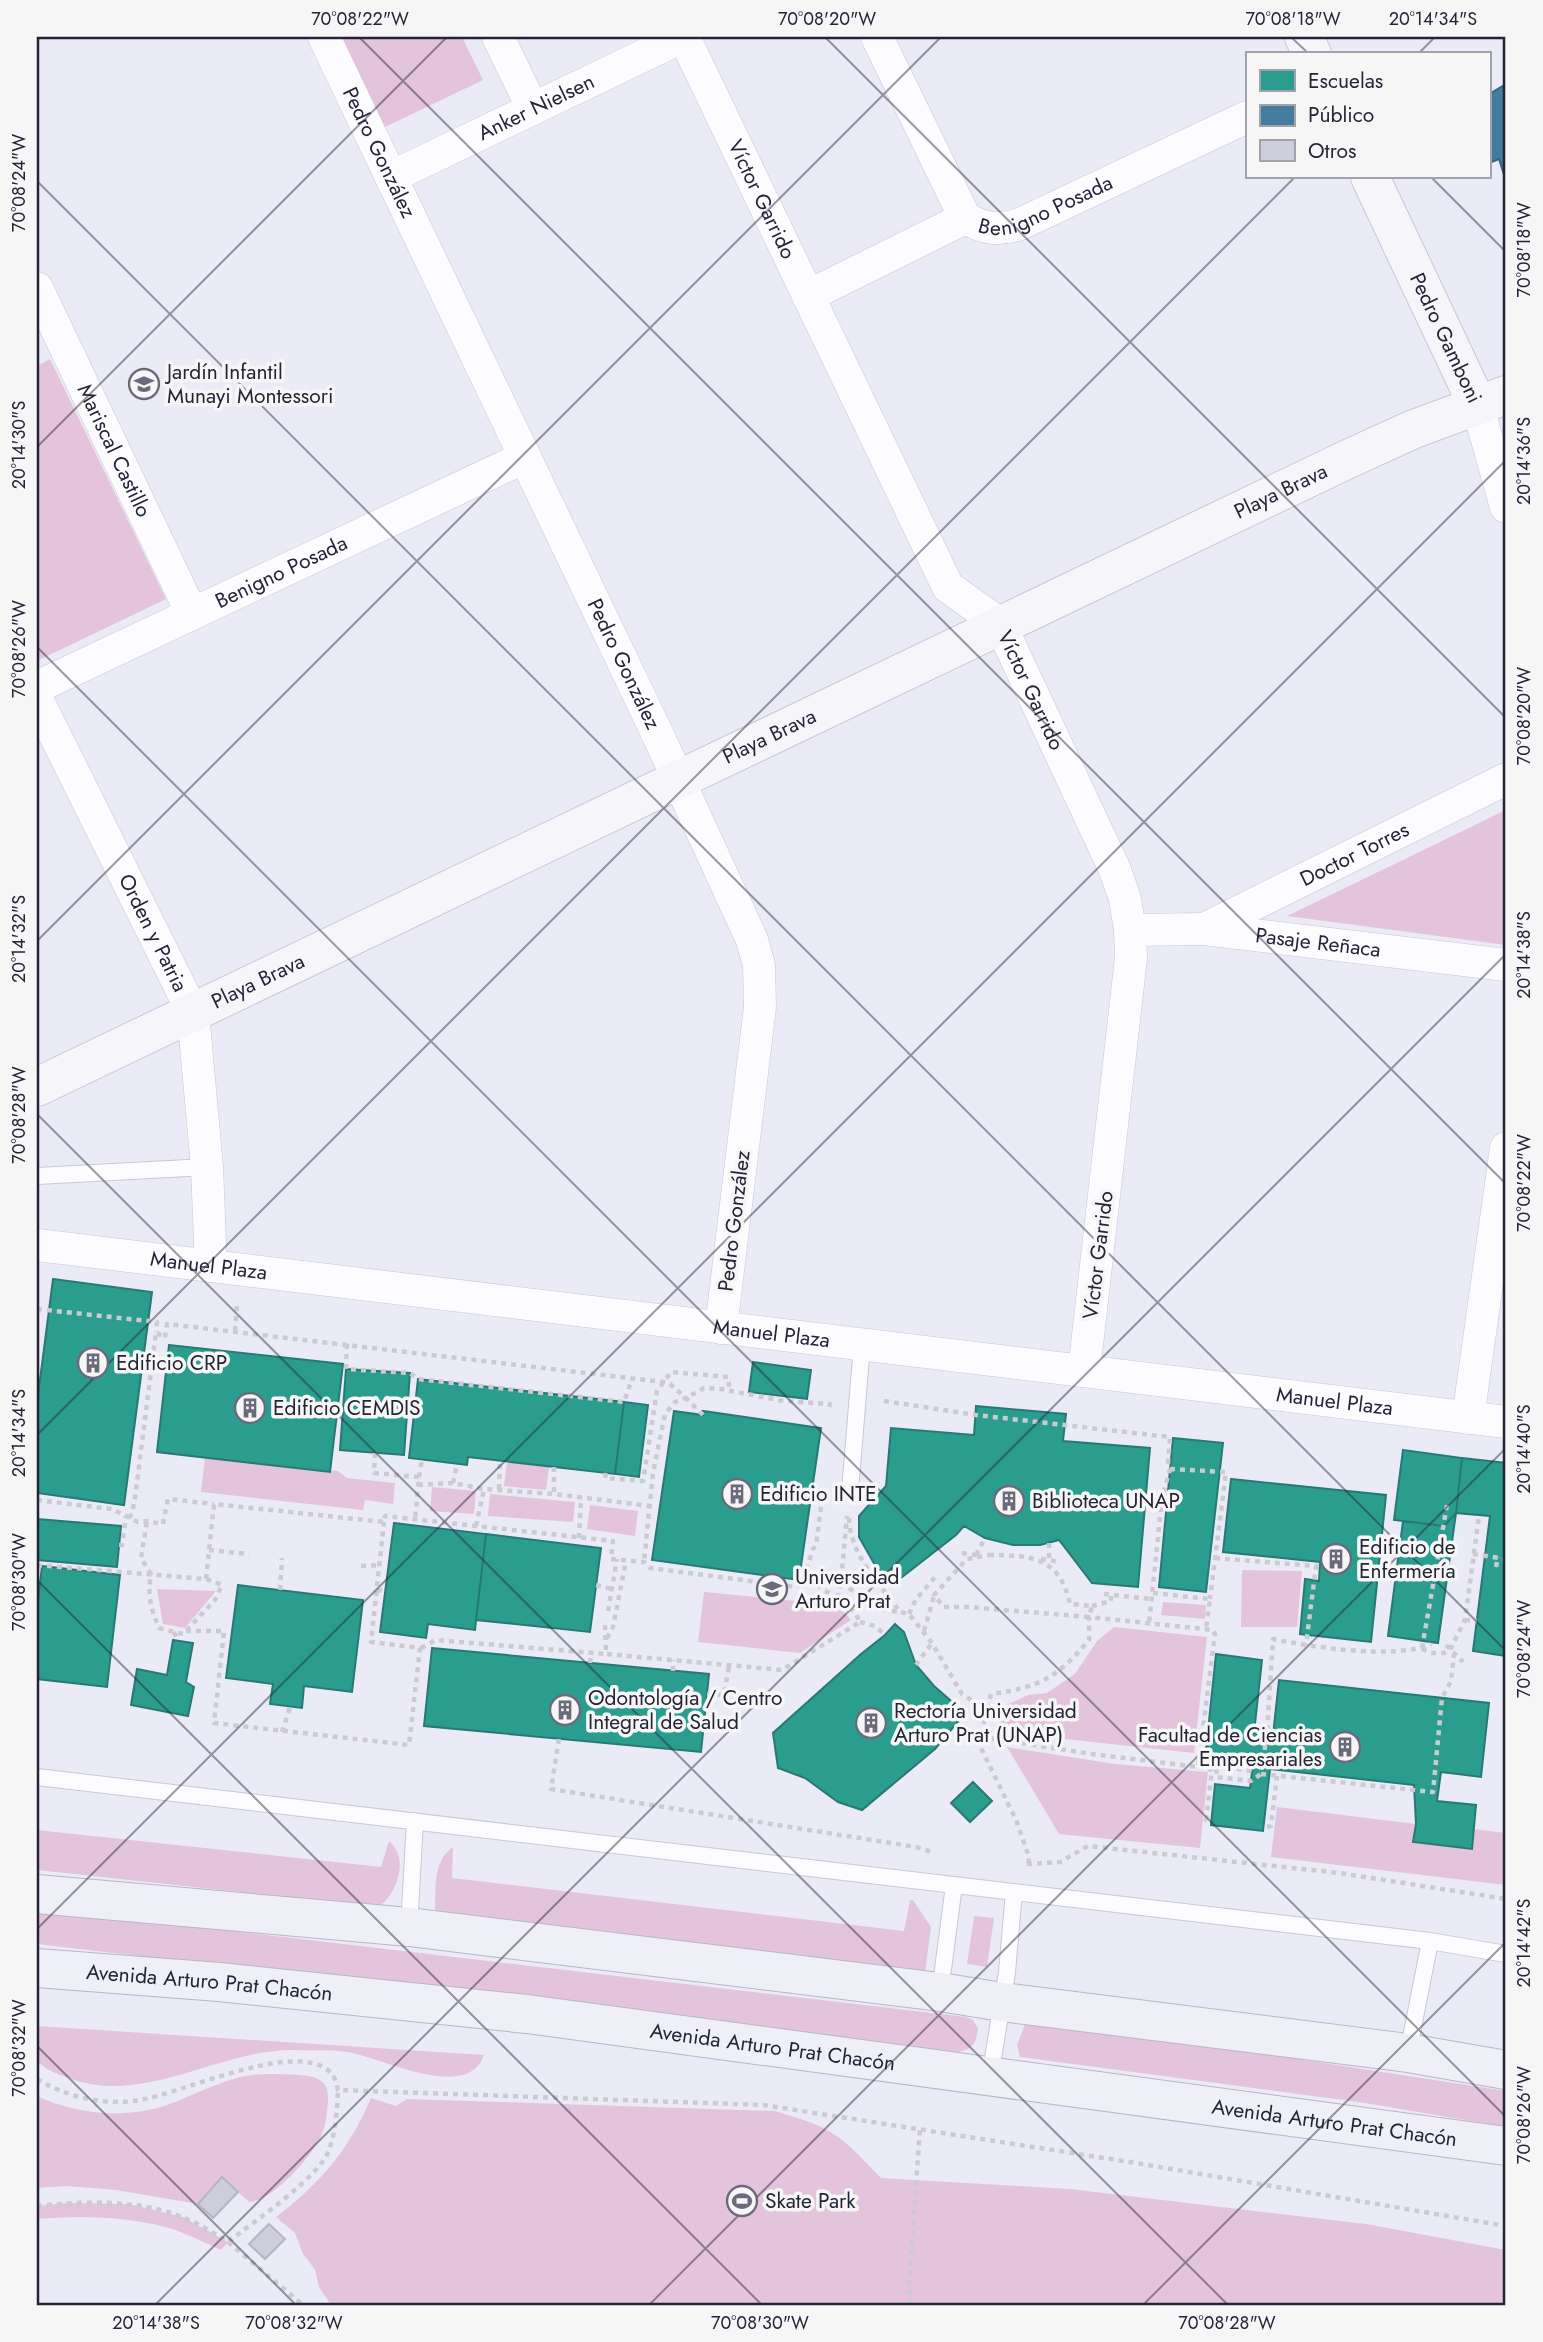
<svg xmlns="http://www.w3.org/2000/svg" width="1543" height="2342" font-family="Jost,sans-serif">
	<rect width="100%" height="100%" fill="#ebebf7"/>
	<!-- green -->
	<path fill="#e4c4dc" d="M 337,37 L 462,37 L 483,80 L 381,129 Z
		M 50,359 L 166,599 L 37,661 L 37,366 Z
		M 1506,810 L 1506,945 L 1287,916 Z
		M 205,1457 L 338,1471 L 347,1478 L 395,1483 L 393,1504 L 365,1500 L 363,1510 L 201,1492 Z
		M 507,1462 L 549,1467 L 546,1490 L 504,1486 Z
		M 432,1487 L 476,1491 L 474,1514 L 430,1511 Z
		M 490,1494 L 575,1502 L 573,1522 L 488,1516 Z
		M 590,1505 L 638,1511 L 635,1536 L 587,1529 Z
		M 1242,1570 L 1302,1571 L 1297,1627 L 1241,1627 Z
		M 157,1589 L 216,1591 L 185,1628 L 163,1624 Z
		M 704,1592 L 838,1605 L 851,1620 L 800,1653 L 698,1642 Z
		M 1163,1602 L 1206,1605 L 1205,1619 L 1161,1615 Z
		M 1114,1627 L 1207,1637 L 1194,1753 L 1001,1732 L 999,1716 L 1007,1705 L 1028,1695 L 1047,1693 L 1075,1674 L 1097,1641 Z
		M 1007,1747 L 1115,1764 L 1208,1772 L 1200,1848 L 1059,1834 Z
		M 1277,1807 L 1416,1824 L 1414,1842 L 1471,1849 L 1474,1829 L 1506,1833 L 1506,1885 L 1271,1857 Z
		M 37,1830 L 381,1867 L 389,1841 C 410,1858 397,1895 378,1907 L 37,1870 Z
		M 453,1847 L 452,1878 L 904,1931 L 910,1900 L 913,1900 L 931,1927 L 925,1973 L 435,1912 C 436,1889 432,1862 453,1847 Z
		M 37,1908 L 966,2017 L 973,2020 L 978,2029 C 976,2044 972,2050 957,2052 L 37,1944 Z
		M 974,1916 L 994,1918 L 987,1967 L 967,1964 Z
		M 1025,2024 L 1227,2048 L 1506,2091 L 1506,2127 L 1365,2103 L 1020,2057 L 1017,2045 Z
		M 37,2026 L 484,2055 C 468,2102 384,2059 352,2053 C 334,2049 312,2051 293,2050 C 221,2049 142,2107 69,2078 C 56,2074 47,2070 37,2061 Z
		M 279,2074 C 291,2075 317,2073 325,2085 C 328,2089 328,2096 328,2101 C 327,2114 326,2126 320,2138 C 310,2158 273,2201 249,2202 L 222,2178 L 198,2204 L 116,2190 L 66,2186 L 37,2188 L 37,2096 C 75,2114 124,2119 164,2106 C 193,2096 222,2079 251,2075 C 260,2074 270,2074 279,2074 Z
		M 371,2098 L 396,2106 L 407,2099 L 775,2111 C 794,2117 815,2122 832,2133 C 851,2145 865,2162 881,2178 L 1070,2189 L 1366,2224 L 1506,2250 L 1506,2305 L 331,2305 L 319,2287 L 315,2270 L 302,2252 L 295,2233 L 276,2217 C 320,2184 350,2148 371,2098 Z
		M 66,2203 L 129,2204 L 183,2217 L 228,2242 L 221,2250 C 201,2241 182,2231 161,2226 C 122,2216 76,2216 37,2219 L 37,2206 Z"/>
	<!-- schools -->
	<path fill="#2a9d8f" stroke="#287975" stroke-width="2" d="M 53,1279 L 152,1292 L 124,1505 L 37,1493 L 37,1403 Z
		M 169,1345 L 343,1364 L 330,1472 L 157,1452 Z
		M 753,1362 L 811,1370 L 807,1399 L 749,1392 Z
		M 346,1369 L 410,1373 L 404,1455 L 340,1450 Z
		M 418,1379 L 624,1402 L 615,1474 L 468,1457 L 467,1465 L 409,1458 Z
		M 624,1402 L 648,1405 L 639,1477 L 615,1474 Z
		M 976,1406 L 1066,1414 L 1063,1441 L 1150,1448 L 1138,1587 L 1092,1583 L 1059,1540 L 1040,1545 L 1013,1545 L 985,1538 L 964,1526 L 956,1535 L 892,1585 L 876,1567 L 859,1537 L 859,1516 L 886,1486 L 891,1428 L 974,1435 Z
		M 674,1411 L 703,1415 L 703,1411 L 821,1428 L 799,1580 L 652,1560 Z
		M 1173,1438 L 1223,1443 L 1206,1592 L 1159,1587 Z
		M 1403,1450 L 1462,1458 L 1456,1513 L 1444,1526 L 1394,1520 Z
		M 1462,1458 L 1506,1463 L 1506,1656 L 1473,1651 L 1490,1516 L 1456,1513 Z
		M 1231,1479 L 1386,1495 L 1371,1642 L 1300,1634 L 1305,1579 L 1319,1581 L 1320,1562 L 1223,1552 Z
		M 1456,1513 L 1438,1643 L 1388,1636 L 1403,1521 L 1444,1526 Z
		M 37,1519 L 121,1526 L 117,1567 L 37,1560 Z
		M 394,1523 L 486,1534 L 475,1630 L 428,1624 L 426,1638 L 380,1632 Z
		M 486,1534 L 601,1548 L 590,1632 L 476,1620 Z
		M 42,1566 L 120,1575 L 107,1687 L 37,1679 L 37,1609 Z
		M 238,1585 L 363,1600 L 352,1692 L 304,1686 L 302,1708 L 270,1704 L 273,1684 L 226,1678 Z
		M 895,1624 L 904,1632 L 916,1665 L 934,1686 L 965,1713 L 935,1749 L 862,1810 L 838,1802 L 805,1778 L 778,1768 L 773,1733 L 861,1654 L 885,1635 Z
		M 173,1640 L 193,1643 L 186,1682 L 194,1687 L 188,1716 L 131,1705 L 137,1669 L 167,1675 Z
		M 432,1648 L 709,1674 L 701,1752 L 424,1726 Z
		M 1216,1654 L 1262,1660 L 1254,1733 L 1273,1735 L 1279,1680 L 1489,1703 L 1481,1777 L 1441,1772 L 1437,1801 L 1476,1805 L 1472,1849 L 1413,1842 L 1416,1824 L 1414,1785 L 1270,1769 L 1263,1831 L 1211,1825 L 1215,1784 L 1250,1788 L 1253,1764 L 1205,1759 Z
		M 973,1782 L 992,1801 L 970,1822 L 951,1803 Z"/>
	<!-- public -->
	<path fill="#457b9d" stroke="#3b617e" stroke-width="2" d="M 1506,84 L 1506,181 L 1499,159 L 1489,163 L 1489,136 L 1491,135 L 1491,93 Z"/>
	<!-- building -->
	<path fill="#cdcddc" stroke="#b5b5c3" stroke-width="2" d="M 222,2177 L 238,2192 L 213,2218 L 198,2204 Z
		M 269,2224 L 285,2239 L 265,2259 L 249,2244 Z"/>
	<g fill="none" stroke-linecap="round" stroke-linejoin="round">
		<!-- lane casing -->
		<g stroke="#c8c8d6" stroke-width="18">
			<path id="lane" d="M 37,1176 L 207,1167
				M 850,1491 L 862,1345
				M 37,1777 L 1430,1941 L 1506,1954
				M 409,1927 L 415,1821
				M 940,1992 L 954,1885
				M 1408,2053 L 1430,1941
				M 990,2077 L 1007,1972 L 1014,1892"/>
		</g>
		<!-- street casing -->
		<g stroke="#c8c8d6" stroke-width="33">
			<g id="street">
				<path id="s1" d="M 324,37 L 656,731 L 752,940 L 759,965 L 760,1007 L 721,1328"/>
				<path d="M 498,37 L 533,109"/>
				<path id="s2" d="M 684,37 L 948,587 L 1000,624 L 1115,870 L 1125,899 L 1130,930 L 1131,958 L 1084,1371"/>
				<path d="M 877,37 L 965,218"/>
				<path id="s3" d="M 391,177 L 682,37"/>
				<path id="s4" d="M 37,288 L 192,614"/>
				<path id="s5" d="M 808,296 L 965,218 C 984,229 999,231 1020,224 L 1247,117"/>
				<path d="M 1477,404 L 1506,507"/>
				<path id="s6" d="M 37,687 L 525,457"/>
				<path id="s7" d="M 37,699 L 193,1013 L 207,1167 L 211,1266"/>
				<path id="s8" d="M 1204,929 L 1506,779"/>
				<path id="s9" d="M 1130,930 L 1204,929 L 1506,965"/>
				<path id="s10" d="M 37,1245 L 1506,1422"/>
				<path d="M 1468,1418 L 1506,1148"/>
			</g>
		</g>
		<!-- secondary casing -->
		<g stroke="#c8c8d6" stroke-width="40">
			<g id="secondary">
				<path d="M 1304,37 L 1312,54"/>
				<path id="s11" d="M 1370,177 L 1477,404"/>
				<path id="s12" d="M 37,1087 L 1348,459 L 1414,429 L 1506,395"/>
			</g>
		</g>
		<!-- primary casing -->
		<g stroke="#b7b7c8" stroke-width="40">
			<g id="primary">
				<path d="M 37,1894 L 409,1927 L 940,1992 L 1002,2002 L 1408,2053 L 1506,2070"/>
				<path id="s13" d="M 37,1968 L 219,1982 L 527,2014 L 1506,2146"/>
			</g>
		</g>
		<!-- path -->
		<path stroke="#cbcbd1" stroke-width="4.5" stroke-dasharray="5 5" stroke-linecap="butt" d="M 37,1309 L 157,1322 L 156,1332
			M 235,1331 L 237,1304
			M 347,1344 L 346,1369 L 410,1373 L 418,1379 L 624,1402 L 632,1379
			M 884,1401 L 976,1415 L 1170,1437 L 1168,1464 L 1170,1469 L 1162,1498 L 1149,1624
			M 703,1415 L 686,1398 L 704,1388 L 721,1389 L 784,1401 L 830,1404 L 829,1407
			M 375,1453 L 374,1473 L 419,1477 L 415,1520
			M 554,1467 L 554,1494
			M 1170,1469 L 1226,1472 L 1210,1599
			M 606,1473 L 605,1478 L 643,1481 L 657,1391 L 671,1372 L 728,1377 L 730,1392
			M 419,1477 L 422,1460
			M 453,1483 L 457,1464
			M 418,1485 L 453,1483 L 484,1489 L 554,1494 L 650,1506
			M 499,1489 L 500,1461
			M 37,1500 L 112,1509 L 138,1522 L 147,1521 L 163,1524 L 168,1499 L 214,1504
			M 129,1518 L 132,1514 L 135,1498 L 156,1332 L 165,1338 L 167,1324 L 663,1382 L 670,1384 L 686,1398 L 675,1402 L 665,1414 L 653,1473 L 644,1562
			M 849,1518 C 850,1555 879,1583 900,1612 L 909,1614 L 932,1643 L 962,1694 L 976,1703 L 985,1716 L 980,1746 L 1016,1820 L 1028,1854 L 1029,1866
			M 476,1526 L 484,1489
			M 579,1538 L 581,1499
			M 1049,1543 L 1049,1559
			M 119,1545 L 122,1545 L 126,1516
			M 209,1550 L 249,1554
			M 962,1553 L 981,1556
			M 1473,1554 L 1506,1559
			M 976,1555 L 985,1538
			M 989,1555 C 1031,1555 1060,1557 1070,1604 L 1092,1606 L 1089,1617 L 968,1607 L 944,1607 L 934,1595 L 967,1559 Z
			M 1215,1558 L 1316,1566 L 1306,1645
			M 1041,1559 L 1060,1562
			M 37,1565 L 206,1579 L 222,1585 L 215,1600 L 183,1634 L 159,1628 C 151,1609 147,1595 151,1574 L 141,1558 L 147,1521
			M 361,1566 L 380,1565
			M 1496,1567 L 1498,1557
			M 206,1579 L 214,1504 L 384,1522 L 385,1516 L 613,1541 L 611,1559 L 644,1562 L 650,1568 L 797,1587 L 803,1580 L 813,1549 L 816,1545 L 822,1499
			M 841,1582 L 877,1609 L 900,1612
			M 596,1585 L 612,1589
			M 280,1590 L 282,1558
			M 377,1590 L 386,1591
			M 1153,1593 L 1210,1599 L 1206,1629
			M 1104,1594 L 1151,1599
			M 837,1598 L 841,1582 L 847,1516
			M 1092,1606 L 1111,1601 L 1111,1596
			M 608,1611 L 617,1559
			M 909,1614 L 916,1599 L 937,1575
			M 1465,1620 L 1477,1621
			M 860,1622 L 875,1626 L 885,1635
			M 605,1625 L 606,1654 L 782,1670 L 860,1622 C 849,1597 818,1595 806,1570
			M 186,1631 L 224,1631 L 214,1723 L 409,1745 L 420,1648 L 371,1642 L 384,1522
			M 924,1631 L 934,1596
			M 174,1632 L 178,1641
			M 607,1638 L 613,1627 L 626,1561
			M 1446,1645 L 1463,1662
			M 421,1648 L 436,1640 L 606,1654
			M 1422,1648 L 1447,1505
			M 1422,1649 L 1431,1653 L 1444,1653 L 1450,1650 L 1465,1620 L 1479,1516
			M 590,1663 L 591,1653
			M 916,1665 L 932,1643
			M 673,1671 L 673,1660
			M 707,1694 L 724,1695 L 729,1666
			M 282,1732 L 290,1707
			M 982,1737 L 1092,1754 L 1198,1767 L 1215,1634 L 1213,1630 L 1089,1617 L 1089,1640 C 1057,1678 1040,1687 991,1694 L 985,1716
			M 559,1739 L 551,1789 L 916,1847 L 935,1853
			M 1200,1763 L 1217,1766 L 1216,1777 L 1251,1781 L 1261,1774 L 1267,1734 L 1273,1639 C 1312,1647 1395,1660 1431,1644
			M 1217,1766 L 1252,1771
			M 1198,1767 L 1212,1770 L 1206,1820 L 1209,1820
			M 1261,1774 L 1433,1792 L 1442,1698 L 1451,1681 L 1454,1654
			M 1267,1827 L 1271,1826 L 1277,1776
			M 1027,1864 L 1060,1862 L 1088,1846 L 1339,1873 L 1506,1899
			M 37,2079 C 66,2097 105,2106 139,2100 C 184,2093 293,2040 329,2071 C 335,2076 336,2083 338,2090 L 763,2105 L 1136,2163 L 1506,2226
			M 37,2206 C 83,2201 141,2199 184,2218 C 200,2224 214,2234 228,2242 C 252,2223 320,2177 329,2150 C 336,2131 337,2110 338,2090
			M 228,2242 L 303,2305
			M 910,2305 L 909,2282 L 920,2129"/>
		<!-- lane -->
		<use href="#lane" stroke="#fcfcfe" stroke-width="16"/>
		<!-- street -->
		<use href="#street" stroke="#fcfcfe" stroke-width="32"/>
		<!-- secondary -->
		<use href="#secondary" stroke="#f6f6fa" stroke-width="38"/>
		<!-- primary -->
		<use href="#primary" stroke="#efeff7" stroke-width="38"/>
	</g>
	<!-- ticks -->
	<path fill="none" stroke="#242437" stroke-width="2" stroke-opacity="0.45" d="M 359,37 L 1506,1184M 825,37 L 1506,718M 1291,37 L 1309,54M 1418,54 L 1435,37M 1431,177 L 1506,252M 37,181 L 1506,1651M 37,447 L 447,37M 37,647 L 1506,2117M 37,941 L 941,37M 37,1114 L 1228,2305M 37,1435 L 1295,177M 37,1580 L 762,2305M 37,1929 L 1506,460M 37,2046 L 296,2305M 155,2305 L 1506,954M 649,2305 L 1506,1448M 1143,2305 L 1506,1942"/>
	<!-- icons -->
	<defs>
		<g id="school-ring" transform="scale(1.575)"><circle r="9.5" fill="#f6f6f6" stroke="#6a6a7a" stroke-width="1.5"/><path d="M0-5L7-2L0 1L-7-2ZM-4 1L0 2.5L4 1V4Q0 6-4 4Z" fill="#6a6a7a"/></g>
		<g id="building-ring" transform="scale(1.575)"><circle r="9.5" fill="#f6f6f6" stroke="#6a6a7a" stroke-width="1.5"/><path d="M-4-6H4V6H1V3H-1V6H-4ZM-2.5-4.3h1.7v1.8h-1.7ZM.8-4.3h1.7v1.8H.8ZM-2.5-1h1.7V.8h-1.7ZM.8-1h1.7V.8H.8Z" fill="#6a6a7a"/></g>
		<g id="university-ring" transform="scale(1.575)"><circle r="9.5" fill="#f6f6f6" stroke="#6a6a7a" stroke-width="1.5"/><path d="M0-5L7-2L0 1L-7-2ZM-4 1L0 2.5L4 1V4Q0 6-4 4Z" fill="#6a6a7a"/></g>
		<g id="stadium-ring" transform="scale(1.575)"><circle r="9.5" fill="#f6f6f6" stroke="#6a6a7a" stroke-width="1.5"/><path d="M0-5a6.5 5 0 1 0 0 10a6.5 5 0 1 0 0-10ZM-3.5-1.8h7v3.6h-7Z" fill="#6a6a7a"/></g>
	</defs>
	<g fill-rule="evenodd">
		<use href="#school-ring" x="144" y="384"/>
		<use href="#building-ring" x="93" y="1363"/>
		<use href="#building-ring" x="250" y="1408"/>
		<use href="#building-ring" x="737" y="1494"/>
		<use href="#building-ring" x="1009" y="1501"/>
		<use href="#building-ring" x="1336" y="1559"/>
		<use href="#university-ring" x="772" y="1589"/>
		<use href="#building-ring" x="565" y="1710"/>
		<use href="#building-ring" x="871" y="1723"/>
		<use href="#building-ring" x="1345" y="1747"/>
		<use href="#stadium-ring" x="742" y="2201"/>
	</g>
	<g text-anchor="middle" stroke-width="7" stroke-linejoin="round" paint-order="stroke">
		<!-- street labels -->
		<g font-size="21" fill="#242437" stroke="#f6f6f6">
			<text dy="7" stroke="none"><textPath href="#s3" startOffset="161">Anker Nielsen</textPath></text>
			<text dy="7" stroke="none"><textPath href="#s1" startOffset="128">Pedro González</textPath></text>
			<text dy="7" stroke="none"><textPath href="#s2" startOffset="180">Víctor Garrido</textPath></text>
			<text dy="7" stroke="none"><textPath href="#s5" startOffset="262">Benigno Posada</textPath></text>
			<text dy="7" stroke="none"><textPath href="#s11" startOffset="178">Pedro Gamboni</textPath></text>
			<text dy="7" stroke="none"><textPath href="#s4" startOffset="180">Mariscal Castillo</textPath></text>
			<text dy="7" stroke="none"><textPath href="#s12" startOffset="1379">Playa Brava</textPath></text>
			<text dy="7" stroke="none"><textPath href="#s6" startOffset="270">Benigno Posada</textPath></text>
			<text dy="7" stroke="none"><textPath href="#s1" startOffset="695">Pedro González</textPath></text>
			<text dy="7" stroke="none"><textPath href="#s2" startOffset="747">Víctor Garrido</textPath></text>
			<text dy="7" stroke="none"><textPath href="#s12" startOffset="812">Playa Brava</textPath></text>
			<text dy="7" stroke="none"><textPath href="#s8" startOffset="168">Doctor Torres</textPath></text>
			<text dy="7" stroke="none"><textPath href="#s7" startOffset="261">Orden y Patria</textPath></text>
			<text dy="7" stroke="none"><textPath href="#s9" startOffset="189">Pasaje Reñaca</textPath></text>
			<text dy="7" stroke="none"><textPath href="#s12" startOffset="245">Playa Brava</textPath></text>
			<text transform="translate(734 1221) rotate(-83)" y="7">Pedro González</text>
			<text transform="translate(1098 1255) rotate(-83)" y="7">Víctor Garrido</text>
			<text dy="7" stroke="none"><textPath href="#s10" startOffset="173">Manuel Plaza</textPath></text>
			<text dy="7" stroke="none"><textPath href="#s10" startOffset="740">Manuel Plaza</textPath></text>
			<text dy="7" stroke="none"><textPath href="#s10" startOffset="1307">Manuel Plaza</textPath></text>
			<text dy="7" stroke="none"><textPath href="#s13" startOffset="173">Avenida Arturo Prat Chacón</textPath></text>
			<text dy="7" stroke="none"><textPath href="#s13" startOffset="740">Avenida Arturo Prat Chacón</textPath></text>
			<text dy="7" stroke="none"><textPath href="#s13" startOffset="1307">Avenida Arturo Prat Chacón</textPath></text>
		</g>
		<!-- poi labels -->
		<g font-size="21" fill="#242437" stroke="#f6f6f6" text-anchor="start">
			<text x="167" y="379">Jardín Infantil<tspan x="167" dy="24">Munayi Montessori</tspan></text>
			<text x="116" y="1370">Edificio CRP</text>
			<text x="273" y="1415">Edificio CEMDIS</text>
			<text x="760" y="1501">Edificio INTE</text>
			<text x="1032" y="1508">Biblioteca UNAP</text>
			<text x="1359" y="1554">Edificio de<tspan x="1359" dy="24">Enfermería</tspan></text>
			<text x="795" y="1584">Universidad<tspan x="795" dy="24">Arturo Prat</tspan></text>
			<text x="588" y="1705">Odontología / Centro<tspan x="588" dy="24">Integral de Salud</tspan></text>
			<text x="894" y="1718">Rectoría Universidad<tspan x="894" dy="24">Arturo Prat (UNAP)</tspan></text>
			<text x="1322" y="1742" text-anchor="end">Facultad de Ciencias<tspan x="1322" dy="24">Empresariales</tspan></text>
			<text x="765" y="2208">Skate Park</text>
		</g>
	</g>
	<!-- border -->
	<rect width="1543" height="2342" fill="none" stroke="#f6f6f6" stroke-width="77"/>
	<!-- legend -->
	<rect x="1246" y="52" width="245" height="126" fill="#f6f6f6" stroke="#a2a2aa" stroke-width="2"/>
	<rect x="1260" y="70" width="35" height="21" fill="#2a9d8f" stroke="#a2a2aa" stroke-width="2"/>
	<text x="1308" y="88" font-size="21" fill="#242437">Escuelas</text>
	<rect x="1260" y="105" width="35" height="21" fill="#457b9d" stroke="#a2a2aa" stroke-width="2"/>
	<text x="1308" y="122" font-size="21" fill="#242437">Público</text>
	<rect x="1260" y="140" width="35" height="21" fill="#cdcddc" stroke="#a2a2aa" stroke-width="2"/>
	<text x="1308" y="158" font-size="21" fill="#242437">Otros</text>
	<rect x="38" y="38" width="1466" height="2266" fill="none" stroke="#242437" stroke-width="2.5"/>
	<g font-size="18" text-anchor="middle" fill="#242437">
		<text x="360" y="25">70°08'22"W</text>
		<text x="827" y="25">70°08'20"W</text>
		<text x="1293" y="25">70°08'18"W</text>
		<text x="1433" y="25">20°14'34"S</text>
		<text transform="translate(19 183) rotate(-90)" y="6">70°08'24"W</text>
		<text transform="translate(1524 250) rotate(-90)" y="6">70°08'18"W</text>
		<text transform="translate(19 445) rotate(-90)" y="6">20°14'30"S</text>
		<text transform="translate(1524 461) rotate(-90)" y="6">20°14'36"S</text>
		<text transform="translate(19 649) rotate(-90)" y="6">70°08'26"W</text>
		<text transform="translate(1524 716) rotate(-90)" y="6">70°08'20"W</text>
		<text transform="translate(19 939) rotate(-90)" y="6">20°14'32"S</text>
		<text transform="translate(1524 955) rotate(-90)" y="6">20°14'38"S</text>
		<text transform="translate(19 1115) rotate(-90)" y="6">70°08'28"W</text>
		<text transform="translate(1524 1183) rotate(-90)" y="6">70°08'22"W</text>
		<text transform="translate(19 1433) rotate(-90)" y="6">20°14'34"S</text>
		<text transform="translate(1524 1449) rotate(-90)" y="6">20°14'40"S</text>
		<text transform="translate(19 1582) rotate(-90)" y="6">70°08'30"W</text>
		<text transform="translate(1524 1649) rotate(-90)" y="6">70°08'24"W</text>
		<text transform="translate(1524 1943) rotate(-90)" y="6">20°14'42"S</text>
		<text transform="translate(19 2048) rotate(-90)" y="6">70°08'32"W</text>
		<text transform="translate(1524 2115) rotate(-90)" y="6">70°08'26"W</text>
		<text x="156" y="2329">20°14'38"S</text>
		<text x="294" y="2329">70°08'32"W</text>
		<text x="760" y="2329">70°08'30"W</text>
		<text x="1227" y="2329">70°08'28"W</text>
	</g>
</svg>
